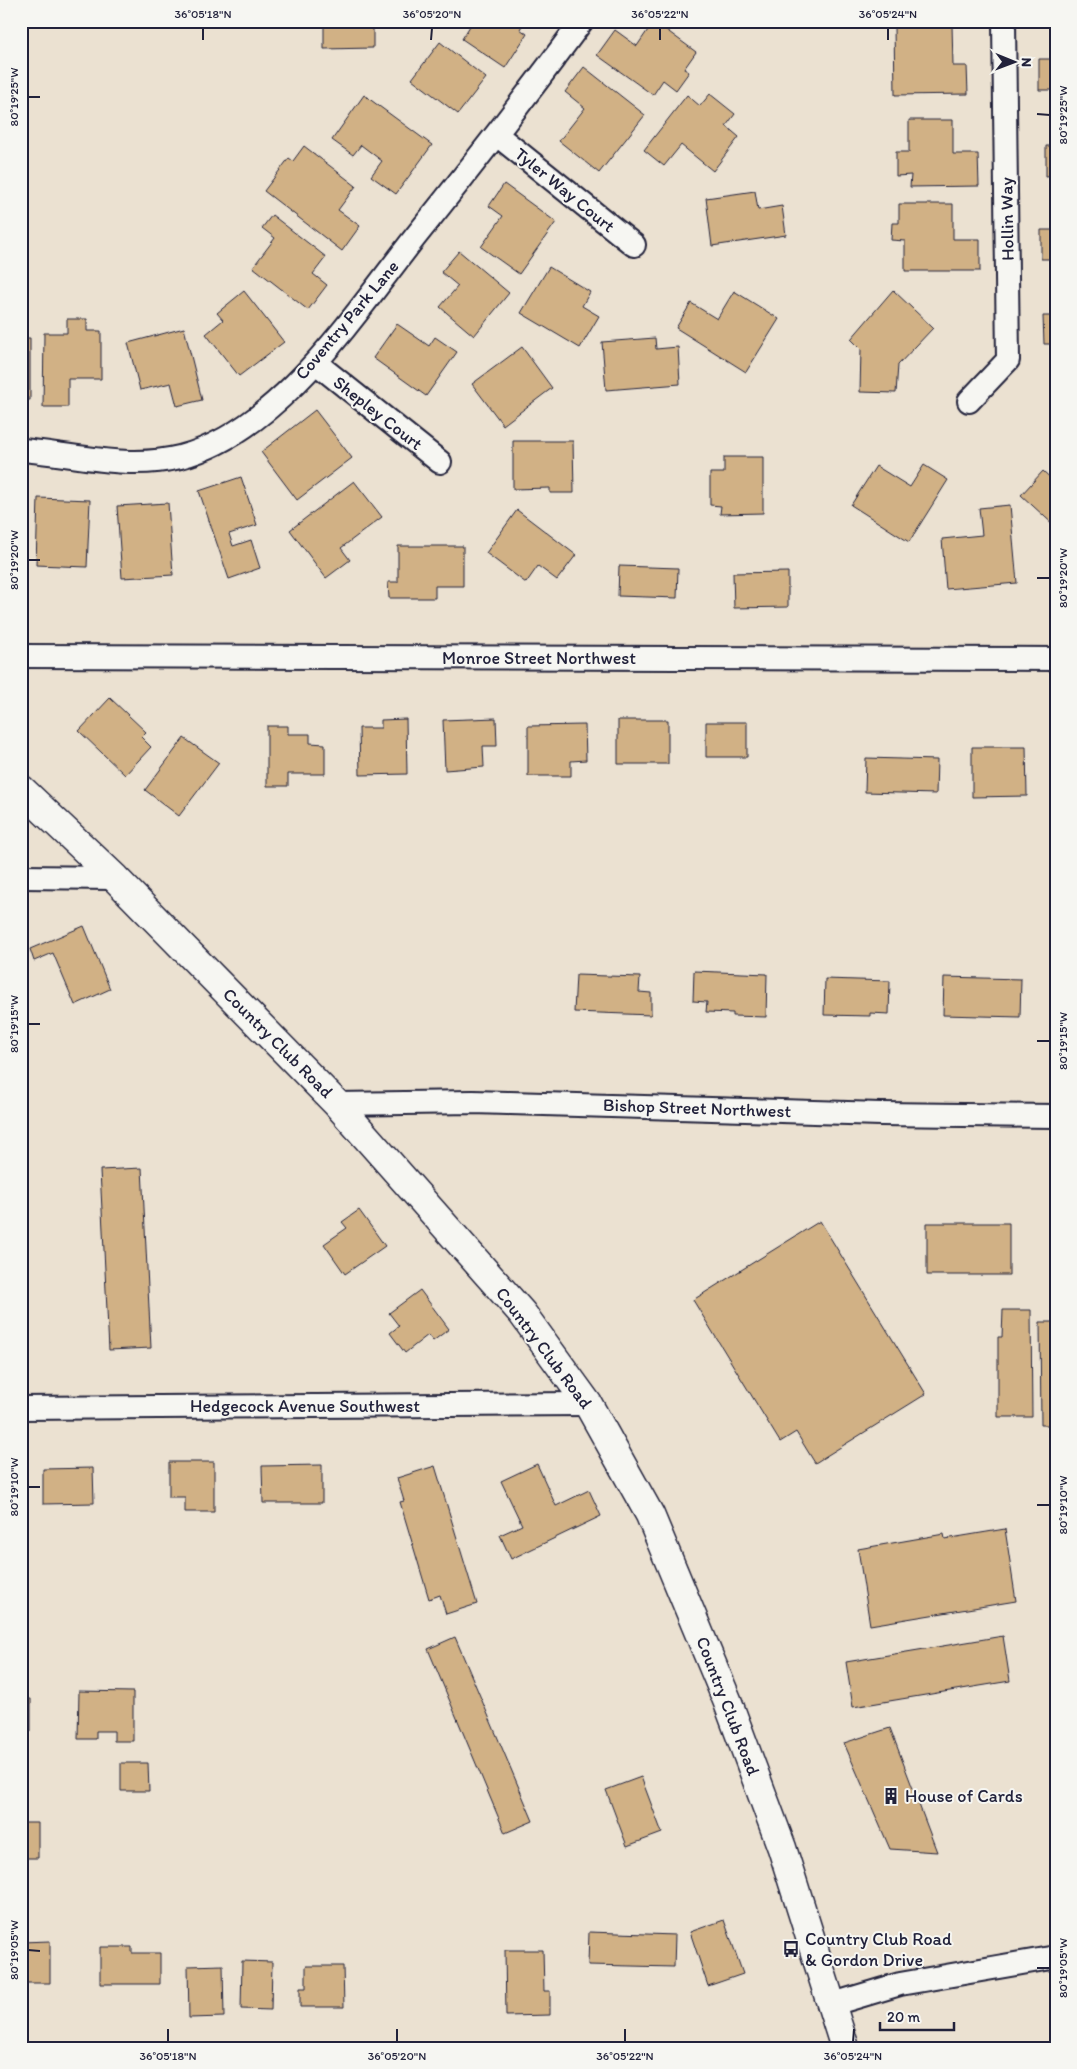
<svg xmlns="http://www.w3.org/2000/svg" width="1077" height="2069" font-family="Itim,sans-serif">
	<rect width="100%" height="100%" fill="#ebe1d1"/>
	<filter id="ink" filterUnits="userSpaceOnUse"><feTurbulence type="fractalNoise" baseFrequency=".02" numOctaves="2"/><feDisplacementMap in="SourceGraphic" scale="10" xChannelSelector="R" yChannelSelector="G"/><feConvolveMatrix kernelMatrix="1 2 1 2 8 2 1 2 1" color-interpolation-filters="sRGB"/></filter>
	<g filter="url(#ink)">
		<!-- building -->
		<path fill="#d1b185" stroke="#22223b" d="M 324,21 L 373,21 L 373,48 L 324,49 Z
			M 473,21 L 525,21 L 520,29 L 527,34 L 505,68 L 462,39 Z
			M 654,21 L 696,52 L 684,69 L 689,72 L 676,90 L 663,80 L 653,95 L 597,55 L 615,30 L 637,46 Z
			M 952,25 L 953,66 L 967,66 L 968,94 L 895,95 L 894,26 Z
			M 440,42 L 486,78 L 458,114 L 412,79 Z
			M 1039,59 L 1056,59 L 1056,90 L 1039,90 Z
			M 584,67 L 645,115 L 599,173 L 559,141 L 585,108 L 565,92 Z
			M 710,94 L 735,114 L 726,126 L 739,137 L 713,171 L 681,145 L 664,166 L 644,150 L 687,95 L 700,106 Z
			M 364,95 L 432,145 L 396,194 L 371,176 L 382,161 L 361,145 L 353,155 L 332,140 Z
			M 909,120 L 953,120 L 953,154 L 978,154 L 979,186 L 910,187 L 911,175 L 896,176 L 896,152 L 909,152 Z
			M 304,146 L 356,186 L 338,210 L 360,226 L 342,251 L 264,191 L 289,158 L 293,161 Z
			M 1046,146 L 1056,146 L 1056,175 L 1046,176 Z
			M 504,184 L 556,222 L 519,274 L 481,247 L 503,216 L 489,206 Z
			M 755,191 L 758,210 L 782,206 L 786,235 L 712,246 L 706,198 Z
			M 899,204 L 953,204 L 953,239 L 980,239 L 980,271 L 905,271 L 905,241 L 891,240 L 892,223 L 899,223 Z
			M 272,215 L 326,257 L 313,274 L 327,285 L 308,310 L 253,267 L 275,238 L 262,228 Z
			M 1041,230 L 1056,230 L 1056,259 L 1041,259 Z
			M 459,251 L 509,293 L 474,336 L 440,307 L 458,286 L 441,272 Z
			M 549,267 L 590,292 L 582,306 L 599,316 L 580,348 L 521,313 Z
			M 893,290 L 933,328 L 898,365 L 896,393 L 860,392 L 861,349 L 851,339 Z
			M 244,291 L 284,342 L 239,376 L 206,334 L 223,320 L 217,313 Z
			M 734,291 L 779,319 L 746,372 L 676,328 L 691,303 L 717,319 Z
			M 1043,316 L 1056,316 L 1056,344 L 1044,344 Z
			M 67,319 L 87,319 L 87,331 L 101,331 L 101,379 L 68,379 L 68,407 L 43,407 L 44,333 L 67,333 Z
			M 397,324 L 429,346 L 435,337 L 457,352 L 426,396 L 373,358 Z
			M 184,328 L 202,400 L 177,406 L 171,383 L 140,390 L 128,343 Z
			M 21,338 L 30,338 L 30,400 L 21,400 Z
			M 655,338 L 656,349 L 678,347 L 680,384 L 606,390 L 602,342 Z
			M 522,347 L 552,388 L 503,425 L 472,384 Z
			M 315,410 L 352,458 L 297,500 L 261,452 Z
			M 513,441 L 573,441 L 574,493 L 550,493 L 550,488 L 513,489 Z
			M 724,457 L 763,457 L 763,513 L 720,514 L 721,506 L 710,505 L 710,473 L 724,473 Z
			M 924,465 L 948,480 L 909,542 L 851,505 L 876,466 L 910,487 Z
			M 1043,471 L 1056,483 L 1056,527 L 1021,495 Z
			M 241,477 L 257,525 L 229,534 L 233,546 L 251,540 L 260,568 L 229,579 L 199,491 Z
			M 354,481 L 382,517 L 341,548 L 350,560 L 326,578 L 290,530 Z
			M 38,498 L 90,500 L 87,567 L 36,565 Z
			M 168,503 L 173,575 L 122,578 L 117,506 Z
			M 1010,505 L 1017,583 L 946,589 L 942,539 L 982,535 L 979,508 Z
			M 517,510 L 576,555 L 557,580 L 538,566 L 526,583 L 486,553 Z
			M 398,546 L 463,546 L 463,586 L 435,586 L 435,598 L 389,598 L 388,582 L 398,582 Z
			M 619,566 L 678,568 L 677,598 L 618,596 Z
			M 788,572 L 788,607 L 734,608 L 733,573 Z
			M 110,698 L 146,732 L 141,737 L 151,747 L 125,775 L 79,731 Z
			M 496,718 L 497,746 L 483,746 L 484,767 L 445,770 L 443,720 Z
			M 406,719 L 407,774 L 360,775 L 359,728 L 381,728 L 381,720 Z
			M 618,720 L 668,720 L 668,764 L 618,764 Z
			M 706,722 L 747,722 L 747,757 L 706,757 Z
			M 585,725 L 586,760 L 571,761 L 571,776 L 528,776 L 528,726 Z
			M 267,726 L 288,726 L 288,734 L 310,734 L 310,743 L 325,744 L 325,774 L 288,774 L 288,786 L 267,786 Z
			M 184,738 L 219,763 L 179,816 L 145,790 Z
			M 972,747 L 1026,747 L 1027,796 L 972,797 Z
			M 866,758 L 937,760 L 936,794 L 865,792 Z
			M 84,926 L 110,989 L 75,1005 L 53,953 L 34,961 L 30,949 Z
			M 694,971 L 767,974 L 766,1017 L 733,1016 L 733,1013 L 706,1012 L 707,1002 L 693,1001 Z
			M 576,975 L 640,977 L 639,992 L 651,993 L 651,1015 L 574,1012 Z
			M 944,977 L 1021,979 L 1020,1017 L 943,1015 Z
			M 825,979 L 890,981 L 889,1014 L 870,1013 L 870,1016 L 824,1015 Z
			M 142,1168 L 151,1348 L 109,1350 L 100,1170 Z
			M 359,1210 L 385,1246 L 345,1274 L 324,1244 L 347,1228 L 342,1222 Z
			M 820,1221 L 926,1394 L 815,1463 L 796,1432 L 780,1442 L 693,1300 Z
			M 927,1223 L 1009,1223 L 1009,1275 L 927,1275 Z
			M 420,1290 L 449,1329 L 433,1341 L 428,1335 L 405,1353 L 390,1333 L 399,1326 L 389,1313 Z
			M 1003,1310 L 1031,1310 L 1032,1417 L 998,1417 L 998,1337 L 1002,1337 Z
			M 1040,1322 L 1056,1322 L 1056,1425 L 1041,1425 Z
			M 169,1462 L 214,1462 L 214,1512 L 185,1512 L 185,1497 L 169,1497 Z
			M 537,1464 L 556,1506 L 589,1490 L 601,1516 L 511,1559 L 500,1535 L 522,1525 L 501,1481 Z
			M 322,1465 L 322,1503 L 263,1503 L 262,1466 Z
			M 435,1466 L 477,1604 L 446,1614 L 440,1595 L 429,1599 L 400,1502 L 404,1501 L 397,1478 Z
			M 93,1468 L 94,1503 L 43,1504 L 43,1469 Z
			M 1005,1529 L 1016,1601 L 870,1625 L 858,1549 L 944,1534 L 945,1539 Z
			M 1003,1636 L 1010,1681 L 853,1707 L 846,1662 Z
			M 455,1637 L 533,1821 L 505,1833 L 428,1649 Z
			M 79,1691 L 133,1692 L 133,1741 L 114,1741 L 114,1731 L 96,1731 L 96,1739 L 78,1739 Z
			M 21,1699 L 31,1699 L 31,1731 L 21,1732 Z
			M 890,1728 L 937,1852 L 890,1849 L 844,1743 Z
			M 121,1763 L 148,1763 L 149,1791 L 121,1791 Z
			M 641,1777 L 662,1833 L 627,1846 L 606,1790 Z
			M 21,1823 L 38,1823 L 38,1858 L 21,1858 Z
			M 724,1920 L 743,1974 L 708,1986 L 690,1932 Z
			M 589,1932 L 675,1935 L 674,1967 L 588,1965 Z
			M 50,1941 L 50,1983 L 21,1983 L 21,1942 Z
			M 100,1947 L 132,1947 L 132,1953 L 160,1953 L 160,1984 L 100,1984 Z
			M 505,1950 L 543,1950 L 544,1991 L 550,1991 L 550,2015 L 506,2016 Z
			M 242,1961 L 272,1962 L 271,2010 L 241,2009 Z
			M 223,1965 L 224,2017 L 189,2018 L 188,1966 Z
			M 306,1966 L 343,1966 L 344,2007 L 300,2007 L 300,1988 L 306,1988 Z"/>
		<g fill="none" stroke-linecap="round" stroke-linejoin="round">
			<!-- minor casing -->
			<g stroke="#22223b" stroke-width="26">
				<path id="minor" d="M 497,135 L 634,245
					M 316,363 L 440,462
					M 969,401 L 1008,360 L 1004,21
					M 21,450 C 75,454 127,470 180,457 C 279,432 356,312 416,236 C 473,165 528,94 582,21
					M 21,656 L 1056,659
					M 21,877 L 115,878
					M 337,1104 L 473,1102 L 881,1114 L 1056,1116
					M 21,1408 L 588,1404
					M 833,2004 L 900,1984 L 1056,1957"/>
			</g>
			<!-- primary casing -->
			<g stroke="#22223b" stroke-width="31">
				<path id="primary" d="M 21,789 L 115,878 L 337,1104 L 522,1313 L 588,1404 L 650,1515 L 727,1700 L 782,1848 L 845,2048"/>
			</g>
			<!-- minor -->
			<use href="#minor" stroke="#f6f6f2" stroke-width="22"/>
			<!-- primary -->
			<use href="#primary" stroke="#f6f6f2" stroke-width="28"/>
		</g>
	</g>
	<!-- ticks -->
	<path fill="none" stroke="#22223b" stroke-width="2" d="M 203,40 L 203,28M 431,40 L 432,28M 660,40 L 660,28M 888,40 L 888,28M 28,97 L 40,97M 1037,114 L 1050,115M 28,560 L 40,560M 1037,578 L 1050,578M 28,1024 L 40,1024M 1037,1041 L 1050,1041M 28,1487 L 40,1487M 1037,1505 L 1050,1505M 28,1950 L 40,1951M 1037,1968 L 1050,1968M 168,2042 L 168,2029M 397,2042 L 397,2029M 625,2042 L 625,2029M 853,2042 L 854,2029"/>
	<!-- icons -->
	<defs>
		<g id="building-bare" transform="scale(1.35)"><path d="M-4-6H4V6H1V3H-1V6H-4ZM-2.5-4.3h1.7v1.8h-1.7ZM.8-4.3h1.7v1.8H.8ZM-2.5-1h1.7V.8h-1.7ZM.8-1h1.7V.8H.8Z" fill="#22223b" stroke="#f6f6f2" stroke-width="2.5" paint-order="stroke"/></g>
		<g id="bus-bare" transform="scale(1.35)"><path d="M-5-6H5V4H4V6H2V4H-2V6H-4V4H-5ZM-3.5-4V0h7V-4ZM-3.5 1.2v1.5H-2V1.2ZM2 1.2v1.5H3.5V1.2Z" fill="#22223b" stroke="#f6f6f2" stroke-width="2.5" paint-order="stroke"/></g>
	</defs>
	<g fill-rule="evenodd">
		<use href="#building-bare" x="891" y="1796"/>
		<use href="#bus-bare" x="791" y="1949"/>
	</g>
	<g text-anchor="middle" stroke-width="4" stroke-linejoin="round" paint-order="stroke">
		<!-- street labels -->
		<g font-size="18" fill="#22223b" stroke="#f6f6f2">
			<text transform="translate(565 190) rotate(39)" y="6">Tyler Way Court</text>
			<text transform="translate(1007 219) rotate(-91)" y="6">Hollin Way</text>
			<text transform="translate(347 320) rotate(-50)" y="6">Coventry Park Lane</text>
			<text transform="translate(378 413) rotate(38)" y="6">Shepley Court</text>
			<text x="539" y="664">Monroe Street Northwest</text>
			<text transform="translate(278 1043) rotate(45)" y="6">Country Club Road</text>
			<text transform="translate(697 1108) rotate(2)" y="6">Bishop Street Northwest</text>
			<text transform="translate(544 1348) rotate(53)" y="6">Country Club Road</text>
			<text x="305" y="1412">Hedgecock Avenue Southwest</text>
			<text transform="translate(728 1706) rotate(69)" y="6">Country Club Road</text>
		</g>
		<!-- poi labels -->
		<g font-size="18" fill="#22223b" stroke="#f6f6f2" text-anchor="start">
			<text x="905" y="1802">House of Cards</text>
			<text x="805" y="1945">Country Club Road<tspan x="805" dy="21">&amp; Gordon Drive</tspan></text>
		</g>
	</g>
	<!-- margin -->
	<rect width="1077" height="2069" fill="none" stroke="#f6f6f2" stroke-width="55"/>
	<!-- north arrow -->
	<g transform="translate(1014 62) rotate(91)" stroke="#f6f6f2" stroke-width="4" paint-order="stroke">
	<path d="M0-4L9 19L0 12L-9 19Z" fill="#22223b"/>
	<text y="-8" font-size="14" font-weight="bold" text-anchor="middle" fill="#22223b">N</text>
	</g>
	<!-- scale -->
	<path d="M880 2022v8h74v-8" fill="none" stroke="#22223b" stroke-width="2.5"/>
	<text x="887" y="2022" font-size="15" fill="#22223b" stroke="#f6f6f2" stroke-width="4" paint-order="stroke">20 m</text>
	<rect x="28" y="28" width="1022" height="2014" fill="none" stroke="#22223b" stroke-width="2"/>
	<g font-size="12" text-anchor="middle" fill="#22223b">
		<text x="203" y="18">36°05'18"N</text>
		<text x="432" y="18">36°05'20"N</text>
		<text x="660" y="18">36°05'22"N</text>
		<text x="888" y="18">36°05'24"N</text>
		<text transform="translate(14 97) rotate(-90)" y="4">80°19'25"W</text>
		<text transform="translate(1063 115) rotate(-90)" y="4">80°19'25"W</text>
		<text transform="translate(14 560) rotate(-90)" y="4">80°19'20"W</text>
		<text transform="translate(1063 578) rotate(-90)" y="4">80°19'20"W</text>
		<text transform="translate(14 1024) rotate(-90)" y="4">80°19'15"W</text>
		<text transform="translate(1063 1041) rotate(-90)" y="4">80°19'15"W</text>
		<text transform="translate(14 1487) rotate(-90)" y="4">80°19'10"W</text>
		<text transform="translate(1063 1505) rotate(-90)" y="4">80°19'10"W</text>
		<text transform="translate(14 1950) rotate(-90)" y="4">80°19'05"W</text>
		<text transform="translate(1063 1968) rotate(-90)" y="4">80°19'05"W</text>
		<text x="168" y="2060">36°05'18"N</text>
		<text x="397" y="2060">36°05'20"N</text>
		<text x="625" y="2060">36°05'22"N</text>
		<text x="853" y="2060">36°05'24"N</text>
	</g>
</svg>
